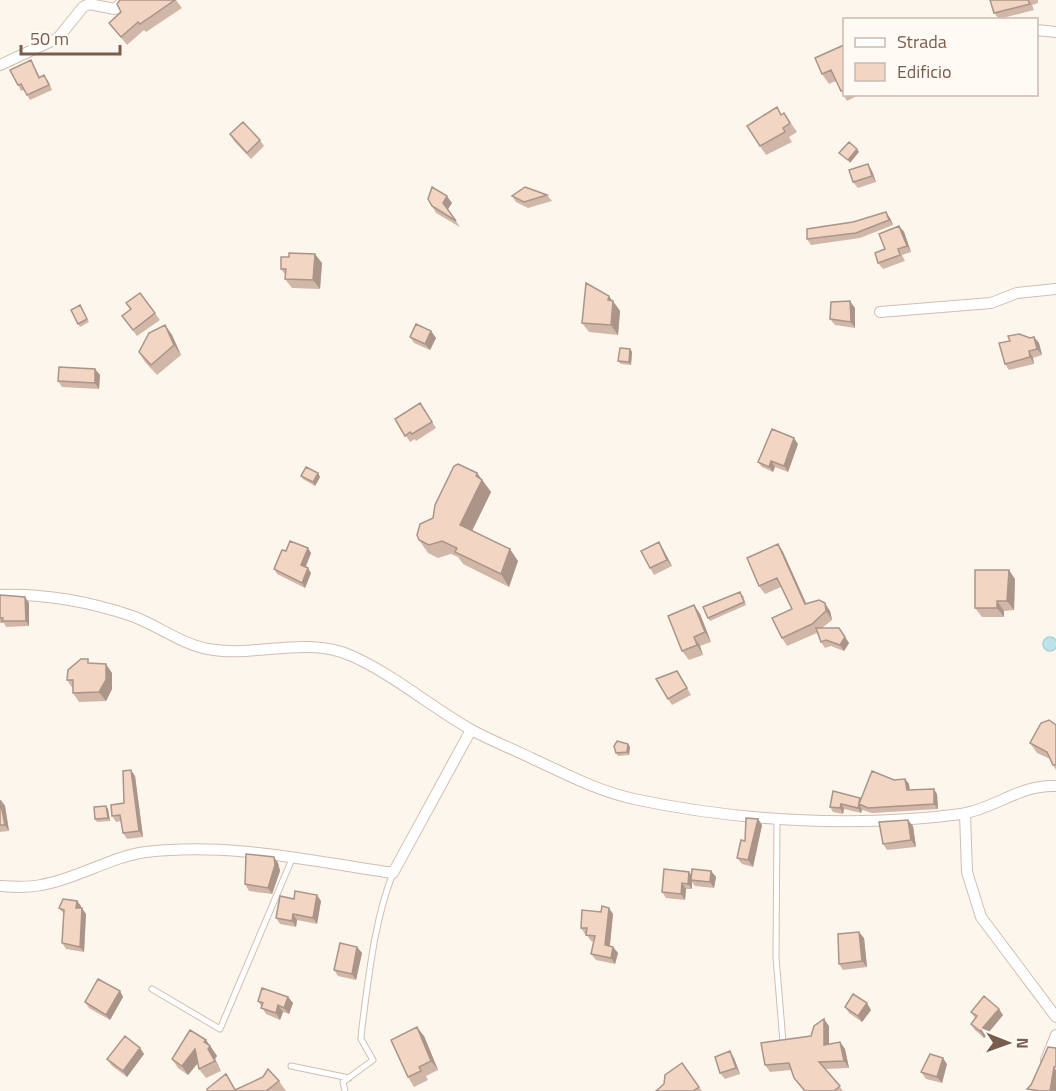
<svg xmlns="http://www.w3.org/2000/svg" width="1056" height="1091" font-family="'Titillium Web',sans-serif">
	<rect width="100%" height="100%" fill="#fdf6ec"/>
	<!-- water -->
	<path fill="#bfe3e8" stroke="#a5d3da" stroke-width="1.5" d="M1043 644a7 7 0 1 1 14 0a7 7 0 1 1-14 0Z"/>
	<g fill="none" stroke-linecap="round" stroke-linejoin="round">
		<!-- service casing -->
		<g stroke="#d1beb0" stroke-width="7">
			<path id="service" d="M 777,819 L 776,957 L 783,1042
				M 152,989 L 220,1029 L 292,859
				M 291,1066 L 349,1078
				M 345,1091 L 343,1082 L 373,1060 L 361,1039 L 362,1027 C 369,975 374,922 393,873"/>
		</g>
		<!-- minor casing -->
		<g stroke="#d1beb0" stroke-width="12">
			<path id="minor" d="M 1036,30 L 1056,32
				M 0,65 L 58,38 L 83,7 L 89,4 L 115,9 L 124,0
				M 880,312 L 991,303 L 1017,293 L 1056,289
				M 0,595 C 43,593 91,602 132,616 C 157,625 181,644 208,649 C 256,658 305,635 352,656 C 394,675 430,706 470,729 C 489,740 511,748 531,758 C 564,773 597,791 634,799 C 736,821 857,828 961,814 C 994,809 1021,784 1056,786
				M 965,813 L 967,872 L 981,917 L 1056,1017
				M 0,886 C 14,887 27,888 41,885 C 78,879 109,857 146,852 C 229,842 311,861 393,873 L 471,730
				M 1046,1060 L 1056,1035"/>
		</g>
		<!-- service -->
		<use href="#service" stroke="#fff" stroke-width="5"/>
		<!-- minor -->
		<use href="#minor" stroke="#fff" stroke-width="10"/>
	</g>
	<!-- wall -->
	<path fill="#d1b7a8" d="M 120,0 L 176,0 L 182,8 L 146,32 L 144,30 L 127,45 L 109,23 L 121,12 Z
		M 990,0 L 1038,0 L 1038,3 L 1032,5 L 1034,10 L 999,19 L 994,13 Z
		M 844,45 L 844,94 L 861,94 L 847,101 L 841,91 L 836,81 L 829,84 L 822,74 Z
		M 31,60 L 40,77 L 48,80 L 52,90 L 30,100 L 24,90 L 21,91 L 18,85 Z
		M 784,113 L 797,132 L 789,137 L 792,142 L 766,155 L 760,146 L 782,115 Z
		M 230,134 L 260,140 L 264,146 L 251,159 L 234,141 Z
		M 872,171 L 876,182 L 858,188 L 853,182 Z
		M 547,195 L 552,201 L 528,208 L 516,202 L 512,196 Z
		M 452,203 L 448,209 L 460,227 L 436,213 L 432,206 Z
		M 890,218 L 893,225 L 860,238 L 811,245 L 807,239 Z
		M 899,226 L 904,232 L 911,252 L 902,255 L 905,261 L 883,269 L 878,263 L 885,249 Z
		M 322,263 L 320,289 L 292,288 L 285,279 L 286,276 L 281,269 Z
		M 140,293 L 160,320 L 137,336 L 122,316 L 131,309 Z
		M 613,301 L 620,311 L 618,335 L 589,332 L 582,323 Z
		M 82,308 L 89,322 L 80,327 L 78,324 Z
		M 855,308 L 855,328 L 835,325 L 830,319 Z
		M 165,325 L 172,335 L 181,355 L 157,375 L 145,362 L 139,352 Z
		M 431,331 L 436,338 L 430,350 L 414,343 L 410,337 Z
		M 1034,337 L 1039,343 L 1042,355 L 1033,358 L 1034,364 L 1009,370 L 1005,364 L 1030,338 Z
		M 630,349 L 632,352 L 631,365 L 621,364 L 618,361 Z
		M 95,369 L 100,375 L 99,389 L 62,387 L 58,381 Z
		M 420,403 L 436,428 L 416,441 L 415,439 L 410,442 L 395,419 Z
		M 798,444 L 788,472 L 775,467 L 773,472 L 762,467 L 758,462 Z
		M 318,473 L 320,477 L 315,486 L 303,479 L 301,476 Z
		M 477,473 L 491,492 L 472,531 L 518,561 L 509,587 L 463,564 L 458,557 L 451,554 L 438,558 L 428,553 L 419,540 Z
		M 778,544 L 783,552 L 806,603 L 830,611 L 832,620 L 822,628 L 839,628 L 849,643 L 844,651 L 831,646 L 825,648 L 821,642 L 817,633 L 787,646 L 782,638 L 792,609 L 781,587 L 765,594 L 759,586 Z
		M 308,548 L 311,553 L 306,567 L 311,573 L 305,588 L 277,574 L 274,569 L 286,551 Z
		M 663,549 L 672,566 L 654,575 L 650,568 Z
		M 1015,579 L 1014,610 L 1004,611 L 1004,617 L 982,617 L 975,608 Z
		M 0,595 L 25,597 L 29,603 L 29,626 L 6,627 L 4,623 L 0,623 Z
		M 743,595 L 746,605 L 710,621 L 708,618 Z
		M 694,605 L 700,614 L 711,642 L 700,646 L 703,655 L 689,660 L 682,651 Z
		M 91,663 L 112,673 L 112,689 L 106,701 L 79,702 L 73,693 L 73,689 L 67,680 Z
		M 681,677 L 691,695 L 672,705 L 668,699 Z
		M 1056,725 L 1056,770 L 1050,759 L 1037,753 L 1030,743 Z
		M 628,744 L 630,747 L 629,755 L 618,756 L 616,753 Z
		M 135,776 L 143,837 L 127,839 L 123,833 L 121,821 L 116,822 L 112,816 L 124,803 Z
		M 905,779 L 909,784 L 910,790 L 937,794 L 938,809 L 872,813 L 862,810 L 861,813 L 844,809 L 843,814 L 833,812 L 830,807 L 861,799 L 894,780 Z
		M 0,800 L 5,806 L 9,831 L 0,832 Z
		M 106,806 L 108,809 L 110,821 L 97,822 L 95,819 Z
		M 758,819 L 762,825 L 753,867 L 742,864 L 737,858 L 745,841 Z
		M 913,826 L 916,847 L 887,850 L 883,844 Z
		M 274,857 L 278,863 L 280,871 L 272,894 L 249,891 L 245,884 Z
		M 711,871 L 716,877 L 714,888 L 695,886 L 692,882 L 692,889 L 686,889 L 685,900 L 666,898 L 662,892 L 691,875 Z
		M 77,901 L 81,906 L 81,908 L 86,914 L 84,952 L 66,949 L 62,943 L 64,914 L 59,908 Z
		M 321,901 L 317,924 L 297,920 L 296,927 L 280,924 L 276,918 Z
		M 613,914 L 610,946 L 613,947 L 618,953 L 615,964 L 596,960 L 591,954 L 594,942 L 591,941 L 586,934 L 585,934 L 581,928 Z
		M 864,938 L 867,967 L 843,970 L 839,964 Z
		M 357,947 L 362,953 L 356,980 L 338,976 L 334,970 Z
		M 120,991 L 123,997 L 110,1020 L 89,1008 L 85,1002 Z
		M 288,997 L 293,1003 L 289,1014 L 283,1012 L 280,1020 L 266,1014 L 258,1001 Z
		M 845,1007 L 871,1010 L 862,1022 L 849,1013 Z
		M 971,1012 L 1003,1015 L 984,1038 L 975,1030 L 971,1024 L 975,1018 Z
		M 829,1026 L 829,1044 L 840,1042 L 845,1049 L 849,1068 L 825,1069 L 843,1091 L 804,1091 L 794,1078 L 791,1070 L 770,1072 L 765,1065 Z
		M 424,1036 L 438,1070 L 426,1076 L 428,1080 L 414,1087 L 408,1077 Z
		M 206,1040 L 217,1056 L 215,1059 L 221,1071 L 206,1078 L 199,1069 L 198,1063 L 188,1075 L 178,1068 L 172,1059 Z
		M 140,1048 L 144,1054 L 127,1077 L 112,1066 L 107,1059 Z
		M 734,1058 L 740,1074 L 725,1079 L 720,1073 Z
		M 682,1063 L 702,1091 L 656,1091 L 664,1084 Z
		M 947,1064 L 942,1083 L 926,1079 L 921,1072 Z
		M 279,1081 L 286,1091 L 207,1091 L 232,1083 L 236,1090 Z"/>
	<!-- shaded-wall -->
	<path fill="#aa9588" d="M 857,149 L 859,152 L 850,163 L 848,160 Z
		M 868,164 L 872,171 L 876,182 L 872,176 Z
		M 447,196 L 452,203 L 448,209 L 443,203 Z
		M 886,212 L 890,218 L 893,225 L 889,220 Z
		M 899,226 L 904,232 L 911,252 L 907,246 Z
		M 315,254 L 322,263 L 320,289 L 313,280 Z
		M 609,296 L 620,311 L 618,335 L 611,325 L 608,300 Z
		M 850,301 L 855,308 L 855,328 L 851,322 Z
		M 165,325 L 172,335 L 181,355 L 174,345 Z
		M 431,331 L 436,338 L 430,350 L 425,344 Z
		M 1034,337 L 1039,343 L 1042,355 L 1037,349 Z
		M 630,349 L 632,352 L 631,365 L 629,362 Z
		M 1029,351 L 1033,358 L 1034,364 L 1030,357 Z
		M 95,369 L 100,375 L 99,389 L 95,383 Z
		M 794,438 L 798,444 L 788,472 L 784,466 Z
		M 771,461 L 775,467 L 773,472 L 769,467 Z
		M 318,473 L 320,477 L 315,486 L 313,482 Z
		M 477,473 L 491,492 L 469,537 L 460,525 Z
		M 659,542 L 663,549 L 672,566 L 667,560 Z
		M 778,544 L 783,552 L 810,612 L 805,604 Z
		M 308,548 L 311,553 L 304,570 L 301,565 Z
		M 510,549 L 518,561 L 509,587 L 501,574 Z
		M 308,568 L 311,573 L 305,588 L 302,583 Z
		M 1009,570 L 1015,579 L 1014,610 L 1007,601 Z
		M 25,597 L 29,603 L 29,626 L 26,621 Z
		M 997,601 L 1004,611 L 1004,617 L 997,608 Z
		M 825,603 L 830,611 L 832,620 L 826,611 Z
		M 694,605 L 700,614 L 711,642 L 705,632 Z
		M 839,628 L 849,643 L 844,651 L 840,645 Z
		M 694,637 L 700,646 L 703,655 L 697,645 Z
		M 106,664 L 112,673 L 112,689 L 106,701 L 99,692 Z
		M 628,744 L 630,747 L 629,755 L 627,752 Z
		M 131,770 L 135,776 L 143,837 L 139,831 Z
		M 905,779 L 909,784 L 910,795 L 907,790 Z
		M 934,789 L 937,794 L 938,809 L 934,804 Z
		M 860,798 L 859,804 L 862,810 L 861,813 L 858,808 Z
		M 1,800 L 5,806 L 9,831 L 5,825 Z
		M 841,804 L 844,809 L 843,814 L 840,808 Z
		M 106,806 L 108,809 L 110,821 L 108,818 Z
		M 758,819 L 762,825 L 753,867 L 748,860 Z
		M 908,820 L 913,826 L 916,847 L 911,840 Z
		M 274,857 L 278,863 L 280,871 L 272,894 L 268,888 Z
		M 711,871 L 716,877 L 714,888 L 710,882 Z
		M 689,872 L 693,877 L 691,880 L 692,882 L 692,889 L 688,884 Z
		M 682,883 L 686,889 L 685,900 L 681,894 Z
		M 317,895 L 321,901 L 317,924 L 313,918 Z
		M 77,901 L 81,906 L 80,914 L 76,908 Z
		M 82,908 L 86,914 L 84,952 L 80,947 Z
		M 609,908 L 613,914 L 609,952 L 605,945 Z
		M 293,914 L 297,920 L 296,927 L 292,921 Z
		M 859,932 L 864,938 L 867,967 L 862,961 Z
		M 357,947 L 362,953 L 356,980 L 352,974 Z
		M 613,947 L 618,953 L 615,964 L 611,958 Z
		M 120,991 L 123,997 L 110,1020 L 106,1015 Z
		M 288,997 L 293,1003 L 289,1014 L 284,1008 Z
		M 867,1003 L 871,1010 L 862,1022 L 858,1016 Z
		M 278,1005 L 283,1012 L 280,1020 L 276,1013 Z
		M 999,1009 L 1003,1015 L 984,1038 L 980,1031 Z
		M 824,1019 L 829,1026 L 829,1052 L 824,1045 Z
		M 417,1027 L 424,1036 L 438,1070 L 431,1061 Z
		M 206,1040 L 217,1056 L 215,1059 L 221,1071 L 204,1042 Z
		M 840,1042 L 845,1049 L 849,1068 L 844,1061 Z
		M 140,1048 L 144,1054 L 127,1077 L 123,1071 Z
		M 195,1049 L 201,1059 L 188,1075 L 182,1066 Z
		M 730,1051 L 734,1058 L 740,1074 L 736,1068 Z
		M 943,1058 L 947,1064 L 942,1083 L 937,1077 Z
		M 1054,1067 L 1056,1070 L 1056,1091 L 1050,1091 Z"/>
	<!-- building -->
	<path fill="#f3d5c3" stroke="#aa9588" stroke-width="1.5" d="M 120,0 L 175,0 L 140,24 L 138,22 L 121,37 L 109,23 L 121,12 L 117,4 Z
		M 990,0 L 1028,0 L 1030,4 L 994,13 Z
		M 844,45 L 844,90 L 841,91 L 831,70 L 822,74 L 815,58 Z
		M 31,60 L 39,78 L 44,75 L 49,85 L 27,95 L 21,84 L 18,85 L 10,70 Z
		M 777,107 L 781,115 L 784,113 L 790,123 L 783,128 L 785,132 L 760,146 L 747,126 Z
		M 243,122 L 260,140 L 247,153 L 230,134 Z
		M 849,142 L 857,149 L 848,160 L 839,153 Z
		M 868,164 L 872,176 L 853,182 L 849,170 Z
		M 432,187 L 447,196 L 443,203 L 456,221 L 432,206 L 428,199 Z
		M 525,187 L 547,195 L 524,202 L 512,196 Z
		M 886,212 L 889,220 L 856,233 L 807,239 L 807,229 L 853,222 Z
		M 899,226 L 907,246 L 898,249 L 900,255 L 878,263 L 875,253 L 885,249 L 879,234 Z
		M 289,253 L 315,254 L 313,280 L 285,279 L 286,269 L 281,269 L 281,257 L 289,257 Z
		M 586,283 L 609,296 L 608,300 L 613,301 L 611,325 L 582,323 Z
		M 140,293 L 155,313 L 133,330 L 122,316 L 131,309 L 126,303 Z
		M 850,301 L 851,322 L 830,319 L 831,302 Z
		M 80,305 L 87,319 L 78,324 L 71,310 Z
		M 416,324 L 431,331 L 425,344 L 410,337 Z
		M 165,325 L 174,345 L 151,365 L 139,352 L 149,333 Z
		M 1019,334 L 1030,338 L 1034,337 L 1037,349 L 1029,351 L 1030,357 L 1005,364 L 999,343 L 1010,341 L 1008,336 Z
		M 620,348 L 630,349 L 629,362 L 618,361 Z
		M 59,367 L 95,369 L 95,383 L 58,381 Z
		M 420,403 L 432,422 L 412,434 L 410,432 L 405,436 L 395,419 Z
		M 772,429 L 794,438 L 784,466 L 771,461 L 769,467 L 758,462 Z
		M 458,464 L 477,473 L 476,476 L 482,480 L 460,525 L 510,549 L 501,574 L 455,552 L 457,548 L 442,541 L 429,545 L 419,540 L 417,535 L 420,524 L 433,518 L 435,505 L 454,466 Z
		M 306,467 L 318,473 L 313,482 L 301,476 Z
		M 290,541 L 308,548 L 301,565 L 308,568 L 302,583 L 274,569 L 282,550 L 286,551 Z
		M 659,542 L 667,560 L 650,568 L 641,551 Z
		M 778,544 L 805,604 L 819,600 L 825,603 L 826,611 L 812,624 L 782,638 L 772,618 L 792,609 L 777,578 L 759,586 L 747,558 Z
		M 975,570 L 1009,570 L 1007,601 L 997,601 L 997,608 L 975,608 Z
		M 740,592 L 744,602 L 708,618 L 703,607 Z
		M 0,595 L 25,597 L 26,621 L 2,621 L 3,618 L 0,618 Z
		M 694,605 L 705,632 L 694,637 L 697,645 L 682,651 L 668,616 Z
		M 816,628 L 839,628 L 845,637 L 840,645 L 826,640 L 821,642 Z
		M 81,659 L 88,659 L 88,663 L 106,664 L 106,680 L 99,692 L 73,693 L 73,680 L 67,680 L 68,670 Z
		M 677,671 L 687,688 L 668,699 L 656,679 Z
		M 1049,720 L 1056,725 L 1056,765 L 1053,765 L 1047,752 L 1030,743 L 1041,723 Z
		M 617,741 L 628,744 L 627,752 L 616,753 L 614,746 Z
		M 131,770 L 139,831 L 123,833 L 120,815 L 112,816 L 111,805 L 124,803 L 123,771 Z
		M 872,771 L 894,780 L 905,779 L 907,790 L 934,789 L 934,804 L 868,808 L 859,804 Z
		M 833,791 L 860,798 L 858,808 L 841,804 L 840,808 L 830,807 Z
		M 0,800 L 5,825 L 0,825 Z
		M 106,806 L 108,818 L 95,819 L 94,807 Z
		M 746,818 L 758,819 L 748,860 L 737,858 L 741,840 L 745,841 Z
		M 908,820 L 911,840 L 883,844 L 879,822 Z
		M 246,854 L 274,857 L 275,865 L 268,888 L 245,884 Z
		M 664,869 L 689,872 L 688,884 L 682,883 L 681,894 L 662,892 Z
		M 692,869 L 711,871 L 710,882 L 691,880 Z
		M 295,891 L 317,895 L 313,918 L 293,914 L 292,921 L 276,918 L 280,896 L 294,899 Z
		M 63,899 L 77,901 L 76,908 L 82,908 L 80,947 L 62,943 L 64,910 L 59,908 Z
		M 602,906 L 609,908 L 605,945 L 613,947 L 611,958 L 591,954 L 595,936 L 586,935 L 587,928 L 581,928 L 582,910 L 601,912 Z
		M 859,932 L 862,961 L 839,964 L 838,934 Z
		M 340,943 L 357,947 L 352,974 L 334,970 Z
		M 98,979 L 120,991 L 106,1015 L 85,1002 Z
		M 262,988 L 288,997 L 284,1008 L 278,1005 L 276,1013 L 261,1008 L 263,1003 L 258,1001 Z
		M 853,994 L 867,1003 L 858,1016 L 845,1007 Z
		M 984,996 L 999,1009 L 980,1031 L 971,1024 L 977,1016 L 971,1012 Z
		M 824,1019 L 824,1045 L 840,1042 L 844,1061 L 819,1062 L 840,1086 L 834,1091 L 805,1091 L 794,1078 L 789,1063 L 765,1065 L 761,1043 L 811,1036 L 814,1026 Z
		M 417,1027 L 431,1061 L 419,1067 L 421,1071 L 408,1077 L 391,1040 Z
		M 190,1030 L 206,1040 L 204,1042 L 210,1046 L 208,1049 L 215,1061 L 199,1069 L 195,1049 L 182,1066 L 172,1059 Z
		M 125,1036 L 140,1048 L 123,1071 L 107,1059 Z
		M 1048,1047 L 1056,1048 L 1056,1067 L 1054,1067 L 1050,1091 L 1040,1091 L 1027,1089 L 1031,1085 Z
		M 730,1051 L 736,1068 L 720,1073 L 715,1057 Z
		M 930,1054 L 943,1058 L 937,1077 L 921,1072 Z
		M 682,1063 L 699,1087 L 693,1091 L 656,1091 L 664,1084 L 665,1075 Z
		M 268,1069 L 279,1081 L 266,1091 L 207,1091 L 207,1089 L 226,1074 L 235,1090 L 263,1077 Z"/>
	<!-- legend -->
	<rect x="843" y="18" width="195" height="78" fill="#fffaf3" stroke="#cabbb1" stroke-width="1.5"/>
	<rect x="855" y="38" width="30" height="9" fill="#ffffff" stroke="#cabbb1" stroke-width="1.5"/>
	<text x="897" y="48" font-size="18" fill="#7a5c4d">Strada</text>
	<rect x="855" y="63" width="30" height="18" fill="#f3d5c3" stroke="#cabbb1" stroke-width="1.5"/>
	<text x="897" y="78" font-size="18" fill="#7a5c4d">Edificio</text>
	<!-- north arrow -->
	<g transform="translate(1008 1043) rotate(91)" stroke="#fffaf3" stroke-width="4.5" paint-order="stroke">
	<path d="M0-4.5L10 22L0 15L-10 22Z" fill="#7a5c4d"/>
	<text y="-9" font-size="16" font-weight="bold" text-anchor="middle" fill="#7a5c4d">N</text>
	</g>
	<!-- scale -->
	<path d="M21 45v9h99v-9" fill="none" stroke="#7a5c4d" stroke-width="3"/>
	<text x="30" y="45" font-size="18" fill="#7a5c4d" stroke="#fffaf3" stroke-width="4.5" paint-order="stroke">50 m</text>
</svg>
